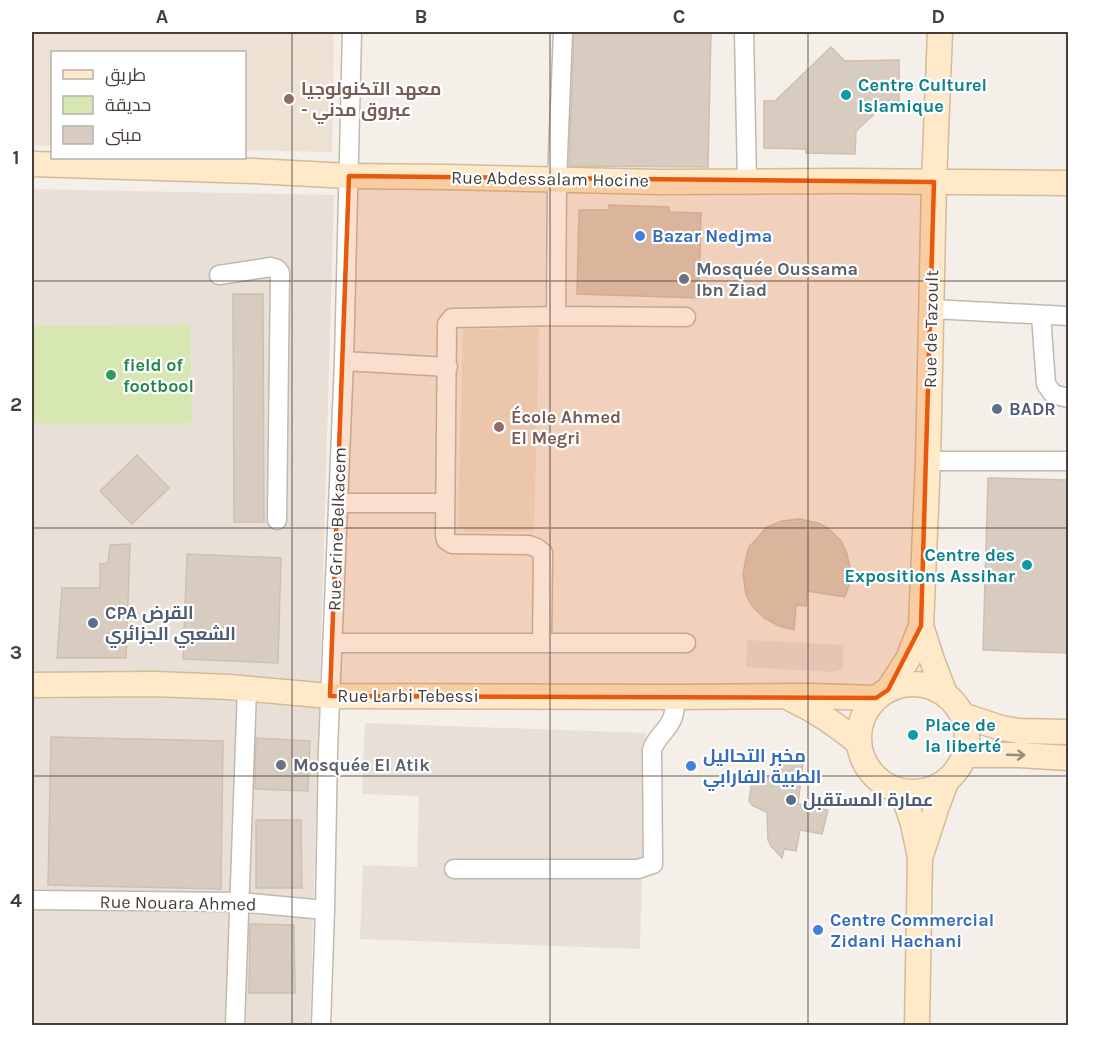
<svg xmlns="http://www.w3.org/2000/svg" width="1100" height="1057" font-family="Karla,Cairo,sans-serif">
	<rect width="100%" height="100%" fill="#f4efe8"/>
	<!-- residential -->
	<path fill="#e8e0d7" d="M 32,189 L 334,195 L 310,1025 L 32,1026 Z
		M 365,723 L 646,733 L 640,949 L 360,939 L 363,865 L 417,867 L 419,796 L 362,794 Z"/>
	<!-- education -->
	<path fill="#ede1d3" d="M 32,32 L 334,32 L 332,152 L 245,150 L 244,52 L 52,52 L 52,146 L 32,145 Z
		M 539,328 L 534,531 L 466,532 L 458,525 L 463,329 Z"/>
	<!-- green -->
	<path fill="#d7e7b2" d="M 190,325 L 192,422 L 191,423 L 32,423 L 32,326 Z"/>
	<!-- parking -->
	<path fill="#e5e2e0" d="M 747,640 L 843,645 L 843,669 L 831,672 L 746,667 Z"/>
	<!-- building -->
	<path fill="#d8ccc1" stroke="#d0bfb1" stroke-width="1.5" d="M 574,32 L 711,32 L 708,167 L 569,166 Z
		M 831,47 L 845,61 L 899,60 L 899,101 L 888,101 L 856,131 L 855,154 L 806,153 L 806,149 L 764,148 L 764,101 L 775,101 Z
		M 609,205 L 669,207 L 669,212 L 701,213 L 699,298 L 577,294 L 579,210 L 609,210 Z
		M 233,294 L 263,294 L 264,522 L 234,522 Z
		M 137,455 L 169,488 L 132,524 L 100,491 Z
		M 988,478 L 1068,480 L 1068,653 L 983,650 Z
		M 799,519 L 818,523 L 828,528 L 841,541 L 847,554 L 850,568 L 850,582 L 845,597 L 807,591 L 806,606 L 796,605 L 794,630 L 779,626 L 764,618 L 752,606 L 746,595 L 743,574 L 746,558 L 749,547 L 767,527 L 782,521 Z
		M 130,544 L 126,658 L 57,658 L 62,588 L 100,588 L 100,564 L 108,563 L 110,545 Z
		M 187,554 L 281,558 L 278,663 L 183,659 Z
		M 51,737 L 223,741 L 221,889 L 48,885 Z
		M 256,738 L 310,741 L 308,791 L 255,789 Z
		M 779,757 L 803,763 L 798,804 L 828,810 L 822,834 L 800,830 L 796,851 L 784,849 L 782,858 L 771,846 L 768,840 L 767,812 L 753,806 L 749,801 L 753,774 L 774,779 Z
		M 256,820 L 301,820 L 302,888 L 256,888 Z
		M 250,924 L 294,925 L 295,993 L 249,993 Z"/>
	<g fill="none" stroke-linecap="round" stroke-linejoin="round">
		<!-- street casing -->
		<g stroke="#c2b8ae" stroke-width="21">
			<path id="street" d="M 744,32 L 747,182
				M 219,275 L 271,267 L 277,269 L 280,273 L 277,520
				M 932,309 L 1068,316
				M 1041,315 L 1046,384 L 1053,394 L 1068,398
				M 556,316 L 557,180 L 563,32
				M 344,361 L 448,367
				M 928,461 L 1068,461
				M 338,503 L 445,503
				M 542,642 L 543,553 L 537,548 L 529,545 L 452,544 L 446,540 L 445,535 L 447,324 L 452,318 L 455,318 L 556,316 L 686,317
				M 332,643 L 686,643
				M 454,869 L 638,869 L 653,864 L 652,750 C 656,737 666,732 671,721 C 675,714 675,705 675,697
				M 32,900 L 239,902 L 325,910
				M 235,1026 L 247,688
				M 321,1026 L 325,910 L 328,750 L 344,361 L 352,32"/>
		</g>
		<!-- secondary casing -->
		<g stroke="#d3bb99" stroke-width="27">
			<path id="secondary" d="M 940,32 L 934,182 L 928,461 L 921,626 L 932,660 L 945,694
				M 32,164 L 254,171 L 349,176 L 447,177 L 659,182 L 846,181 L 1068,183
				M859 738a54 54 0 1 1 108 0a54 54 0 1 1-108 0Z
				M 32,685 L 155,684 L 229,687 L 330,696 L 675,697 L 809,696 L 876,698
				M 888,690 L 908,659 L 921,626
				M 791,699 C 817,711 836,725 859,743
				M 962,715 L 1001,728 L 1019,731 L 1068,732
				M 964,755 L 1019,755 L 1068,758
				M 902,791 L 913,824 L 920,857 L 917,1026
				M 921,855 L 937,806 L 947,780"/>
		</g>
		<!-- street -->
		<use href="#street" stroke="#fff" stroke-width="18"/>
		<!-- secondary -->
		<use href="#secondary" stroke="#fee9c9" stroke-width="24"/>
	</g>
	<!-- one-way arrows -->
	<defs><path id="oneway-shaft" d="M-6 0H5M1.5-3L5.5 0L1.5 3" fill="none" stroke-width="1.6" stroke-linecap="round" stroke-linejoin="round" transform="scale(1.5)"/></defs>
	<use stroke="#998b79" href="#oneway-shaft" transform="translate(1016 755) rotate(2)"/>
	<!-- marked area -->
	<path fill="#e8590c" fill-opacity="0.2" stroke="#e8590c" stroke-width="4.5" stroke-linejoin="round" d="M 349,176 L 934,182 L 921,626 L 888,690 L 876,698 L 330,696 Z"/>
	<!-- grid -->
	<path fill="none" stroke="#473e37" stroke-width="1.5" stroke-opacity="0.55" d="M 292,32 L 292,1026M 550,32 L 550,1026M 808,32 L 808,1026M 32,281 L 1068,281M 32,528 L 1068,528M 32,776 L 1068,776"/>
	<!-- markers -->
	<g fill="#0f9aa8" stroke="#fff" stroke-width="2">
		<circle cx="846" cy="95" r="6"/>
		<circle cx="1027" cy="565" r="6"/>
		<circle cx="913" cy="735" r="6"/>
	</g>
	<g fill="#8d6e63" stroke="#fff" stroke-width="2">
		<circle cx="289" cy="99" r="6"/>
		<circle cx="499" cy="427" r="6"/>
	</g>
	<g fill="#3f7fe0" stroke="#fff" stroke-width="2">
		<circle cx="640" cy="236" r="6"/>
		<circle cx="691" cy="766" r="6"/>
		<circle cx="818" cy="930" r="6"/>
	</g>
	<g fill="#6b7280" stroke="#fff" stroke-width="2">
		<circle cx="684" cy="279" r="6"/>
		<circle cx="281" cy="765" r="6"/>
	</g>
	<circle fill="#2e9e5b" stroke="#fff" stroke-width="2" cx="111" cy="375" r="6"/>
	<g fill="#5c6f8a" stroke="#fff" stroke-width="2">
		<circle cx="997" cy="409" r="6"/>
		<circle cx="93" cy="623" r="6"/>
		<circle cx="791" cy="800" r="6"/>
	</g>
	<g text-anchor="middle" stroke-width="4.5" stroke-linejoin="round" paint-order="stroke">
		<!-- culture labels -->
		<g font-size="18" font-weight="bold" fill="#0d838f" stroke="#fff" text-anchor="start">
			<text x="858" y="91">Centre Culturel<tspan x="858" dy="21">Islamique</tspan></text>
			<text x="1015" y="561" text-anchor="end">Centre des<tspan x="1015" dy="21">Expositions Assihar</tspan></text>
			<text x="925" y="731">Place de<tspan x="925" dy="21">la liberté</tspan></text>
		</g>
		<!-- education labels -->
		<g font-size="18" font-weight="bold" fill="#785e54" stroke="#fff" text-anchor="start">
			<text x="301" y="95">معهد التكنولوجيا<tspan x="301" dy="21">- عبروق مدني</tspan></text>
			<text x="511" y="423">École Ahmed<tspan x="511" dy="21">El Megri</tspan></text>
		</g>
		<!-- street labels -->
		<g font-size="18" fill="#473e37" stroke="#fff">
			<text transform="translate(550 179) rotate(1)" y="6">Rue Abdessalam Hocine</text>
			<text transform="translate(931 329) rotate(-89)" y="6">Rue de Tazoult</text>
			<text transform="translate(337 529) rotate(-88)" y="6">Rue Grine Belkacem</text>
			<text x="408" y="702">Rue Larbi Tebessi</text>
			<text transform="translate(178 903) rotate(1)" y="6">Rue Nouara Ahmed</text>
		</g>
		<!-- shop labels -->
		<g font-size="18" font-weight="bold" fill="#366cbe" stroke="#fff" text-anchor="start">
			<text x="652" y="242">Bazar Nedjma</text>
			<text x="703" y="762">مخبر التحاليل<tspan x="703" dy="21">الطبية الفارابي</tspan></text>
			<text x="830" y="926">Centre Commercial<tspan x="830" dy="21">Zidani Hachani</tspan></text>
		</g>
		<!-- worship labels -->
		<g font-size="18" font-weight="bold" fill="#5b616d" stroke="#fff" text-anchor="start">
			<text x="696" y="275">Mosquée Oussama<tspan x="696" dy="21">Ibn Ziad</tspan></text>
			<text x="293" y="771">Mosquée El Atik</text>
		</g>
		<!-- leisure labels -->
		<g font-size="18" font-weight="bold" fill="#27864d" stroke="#fff" text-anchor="start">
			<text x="123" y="371">field of<tspan x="123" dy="21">footbool</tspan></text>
		</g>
		<!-- service labels -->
		<g font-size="18" font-weight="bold" fill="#4e5e75" stroke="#fff" text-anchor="start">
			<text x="1009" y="415">BADR</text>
			<text x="105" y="619">CPA القرض<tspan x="105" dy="21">الشعبي الجزائري</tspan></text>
			<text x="803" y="806">عمارة المستقبل</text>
		</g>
	</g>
	<!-- border -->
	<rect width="1100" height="1057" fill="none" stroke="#ffffff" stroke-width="66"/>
	<!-- legend -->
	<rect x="51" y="51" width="195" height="108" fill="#ffffff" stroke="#b5b2af" stroke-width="1.5"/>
	<rect x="63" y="70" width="30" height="9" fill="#fee9c9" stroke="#b5b2af" stroke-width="1.5"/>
	<text x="105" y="81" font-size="18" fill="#473e37">طريق</text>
	<rect x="63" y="96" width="30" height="18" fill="#d7e7b2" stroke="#b5b2af" stroke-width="1.5"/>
	<text x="105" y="111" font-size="18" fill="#473e37">حديقة</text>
	<rect x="63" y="126" width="30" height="18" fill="#d8ccc1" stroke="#b5b2af" stroke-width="1.5"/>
	<text x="105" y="141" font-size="18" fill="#473e37">مبنى</text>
	<rect x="33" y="33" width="1034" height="991" fill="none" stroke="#473e37" stroke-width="2"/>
	<g font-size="20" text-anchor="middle" font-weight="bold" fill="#473e37">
		<text x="162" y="23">A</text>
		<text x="421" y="23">B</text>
		<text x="679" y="23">C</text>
		<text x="938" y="23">D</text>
		<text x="16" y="164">1</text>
		<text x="16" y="411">2</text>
		<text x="16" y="659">3</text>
		<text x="16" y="907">4</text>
	</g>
</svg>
